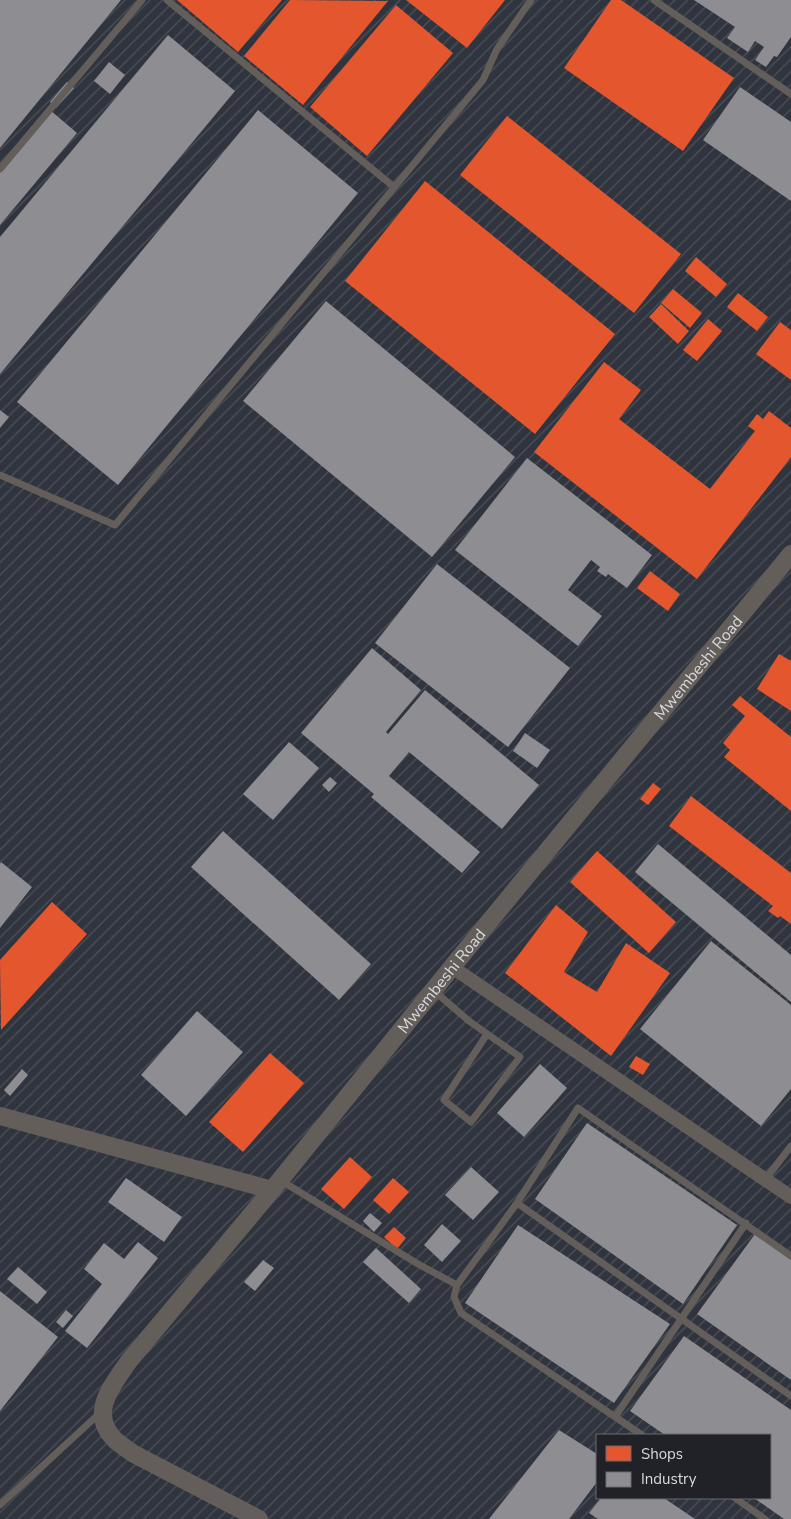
<svg xmlns="http://www.w3.org/2000/svg" width="791" height="1519" font-family="'Nunito Sans',sans-serif">
	<defs>
		<pattern id="industrial-furrows" width="10" height="10" patternUnits="userSpaceOnUse" patternTransform="scale(1.25)"><rect width="10" height="10" fill="#2f343e"/><path d="M-1 1l2-2M0 10L10 0M9 11l2-2" fill="none" stroke="#4c5159"/></pattern>
	</defs>
	<rect width="100%" height="100%" fill="#2b2d30"/>
	<!-- industrial -->
	<path fill="url(#industrial-furrows)" fill-rule="evenodd" d="M 0,0 L 791,0 L 791,1519 L 0,1519 ZM 597,1435 L 770,1435 L 770,1498 L 597,1498 Z"/>
	<!-- shops -->
	<path fill="#e4572e" d="M 177,0 L 282,0 L 238,52 Z
		M 290,0 L 388,1 L 303,105 L 244,56 Z
		M 406,0 L 505,0 L 467,48 Z
		M 611,0 L 621,0 L 734,78 L 683,151 L 564,68 Z
		M 396,5 L 453,53 L 367,156 L 310,107 Z
		M 507,116 L 681,254 L 634,313 L 460,175 Z
		M 425,181 L 615,334 L 535,434 L 345,281 Z
		M 696,257 L 727,284 L 716,297 L 685,271 Z
		M 673,289 L 702,313 L 690,328 L 661,303 Z
		M 738,293 L 768,317 L 757,331 L 727,307 Z
		M 661,304 L 689,331 L 678,344 L 649,317 Z
		M 708,319 L 722,331 L 697,361 L 683,350 Z
		M 780,322 L 791,330 L 791,380 L 756,354 Z
		M 604,362 L 641,390 L 619,419 L 710,489 L 755,431 L 748,426 L 757,414 L 763,419 L 769,411 L 791,428 L 791,457 L 697,579 L 534,452 Z
		M 650,571 L 680,594 L 668,611 L 637,588 Z
		M 779,654 L 791,661 L 791,711 L 757,689 Z
		M 740,696 L 791,737 L 791,811 L 724,757 L 730,750 L 723,743 L 745,716 L 732,705 Z
		M 653,783 L 661,789 L 648,805 L 640,799 Z
		M 691,796 L 791,873 L 791,924 L 780,916 L 778,918 L 768,911 L 773,906 L 669,826 Z
		M 597,851 L 676,922 L 649,953 L 570,882 Z
		M 52,902 L 87,934 L 1,1030 L 0,960 Z
		M 556,905 L 588,932 L 564,972 L 597,992 L 626,943 L 670,973 L 611,1056 L 505,973 Z
		M 270,1053 L 304,1083 L 243,1152 L 209,1122 Z
		M 636,1056 L 650,1064 L 643,1075 L 629,1067 Z
		M 350,1157 L 372,1177 L 344,1209 L 321,1189 Z
		M 393,1178 L 409,1192 L 389,1214 L 373,1200 Z
		M 394,1227 L 406,1238 L 397,1249 L 384,1237 Z"/>
	<!-- industry -->
	<path fill="#8d8d92" d="M 0,0 L 121,0 L 0,148 Z
		M 694,0 L 791,0 L 791,37 L 777,57 L 774,56 L 766,67 L 755,60 L 764,47 L 755,41 L 748,52 L 727,38 L 735,27 Z
		M 168,35 L 235,91 L 0,374 L 0,237 Z
		M 109,62 L 125,75 L 110,94 L 94,81 Z
		M 67,82 L 74,88 L 56,108 L 50,102 Z
		M 740,87 L 791,122 L 791,201 L 703,140 Z
		M 50,110 L 77,133 L 0,225 L 0,170 Z
		M 258,110 L 358,193 L 118,485 L 17,402 Z
		M 326,301 L 515,457 L 432,557 L 243,401 Z
		M 0,410 L 9,417 L 0,428 Z
		M 527,458 L 652,555 L 627,588 L 608,574 L 606,577 L 597,571 L 600,567 L 591,560 L 568,590 L 602,616 L 578,646 L 455,550 Z
		M 437,564 L 570,668 L 508,747 L 375,643 Z
		M 372,648 L 421,690 L 386,732 L 388,734 L 425,690 L 539,785 L 502,829 L 409,752 L 389,776 L 480,852 L 462,873 L 371,797 L 374,794 L 301,733 Z
		M 525,733 L 550,750 L 537,768 L 513,751 Z
		M 289,742 L 319,768 L 273,820 L 243,794 Z
		M 330,777 L 337,783 L 329,792 L 322,785 Z
		M 223,831 L 371,964 L 339,1000 L 191,867 Z
		M 658,844 L 791,955 L 791,1002 L 635,872 Z
		M 1,862 L 32,887 L 0,928 L 0,864 Z
		M 711,941 L 791,1005 L 791,1089 L 761,1126 L 640,1029 Z
		M 197,1011 L 243,1052 L 186,1116 L 141,1075 Z
		M 540,1064 L 567,1088 L 524,1137 L 497,1113 Z
		M 22,1069 L 28,1075 L 10,1096 L 4,1090 Z
		M 587,1123 L 737,1225 L 683,1304 L 535,1199 Z
		M 471,1167 L 499,1192 L 473,1220 L 445,1195 Z
		M 126,1178 L 182,1217 L 164,1242 L 108,1202 Z
		M 370,1213 L 382,1223 L 374,1232 L 363,1221 Z
		M 442,1224 L 461,1241 L 442,1262 L 424,1245 Z
		M 518,1225 L 670,1324 L 614,1403 L 465,1303 Z
		M 755,1234 L 791,1260 L 791,1380 L 697,1314 Z
		M 138,1242 L 158,1258 L 87,1348 L 65,1331 L 102,1284 L 84,1269 L 104,1243 L 124,1259 Z
		M 376,1248 L 421,1289 L 409,1303 L 363,1262 Z
		M 263,1260 L 274,1268 L 255,1291 L 244,1282 Z
		M 18,1267 L 47,1292 L 37,1304 L 7,1279 Z
		M 0,1291 L 58,1337 L 0,1411 Z
		M 66,1310 L 73,1316 L 63,1328 L 56,1322 Z
		M 684,1336 L 791,1410 L 791,1519 L 784,1519 L 754,1498 L 770,1498 L 770,1435 L 665,1435 L 630,1411 Z
		M 559,1430 L 597,1454 L 597,1482 L 569,1519 L 489,1519 Z
		M 601,1498 L 664,1498 L 695,1519 L 598,1519 L 589,1513 Z"/>
	<g fill="none" stroke-linecap="round" stroke-linejoin="round">
		<!-- service -->
		<path stroke="#645e5a" stroke-width="7" d="M 167,0 L 394,187
			M 654,0 L 791,94
			M 0,169 L 142,0
			M 0,475 L 115,525 L 483,80 L 497,49 L 531,0
			M 433,990 L 469,1021 L 520,1057 L 471,1122 L 444,1100 L 487,1034
			M 280,1180 L 418,1264 L 457,1285 L 517,1203 L 578,1108 L 791,1256
			M 765,1180 L 791,1146
			M 517,1203 L 791,1396
			M 457,1285 L 454,1297 L 461,1313 L 642,1435
			M 615,1417 L 746,1223
			M 735,1498 L 765,1519
			M 0,1505 L 100,1413"/>
		<!-- minor -->
		<path stroke="#645e5a" stroke-width="14" d="M 452,967 L 791,1197"/>
		<!-- tertiary -->
		<g stroke="#645e5a" stroke-width="18">
			<path d="M 0,1116 L 272,1190"/>
			<path id="s1" d="M 259,1519 L 134,1454 C 128,1450 121,1445 115,1440 C 88,1413 112,1386 129,1361 L 272,1190 L 452,967 L 791,554"/>
		</g>
	</g>
	<g text-anchor="middle" stroke-width="5" stroke-linejoin="round" paint-order="stroke">
		<!-- street labels -->
		<g font-size="16" fill="#d8d9dd" stroke="#202227">
			<text dy="6" stroke="none"><textPath href="#s1" startOffset="1151">Mwembeshi Road</textPath></text>
			<text dy="6" stroke="none"><textPath href="#s1" startOffset="746">Mwembeshi Road</textPath></text>
		</g>
	</g>
	<!-- legend -->
	<rect x="596" y="1434" width="175" height="65" fill="#202227" stroke="#6a6b70"/>
	<rect x="606" y="1446" width="25" height="15" fill="#e4572e" stroke="#6a6b70"/>
	<text x="641" y="1459" font-size="15" fill="#d8d9dd">Shops</text>
	<rect x="606" y="1472" width="25" height="15" fill="#8d8d92" stroke="#6a6b70"/>
	<text x="641" y="1484" font-size="15" fill="#d8d9dd">Industry</text>
</svg>
